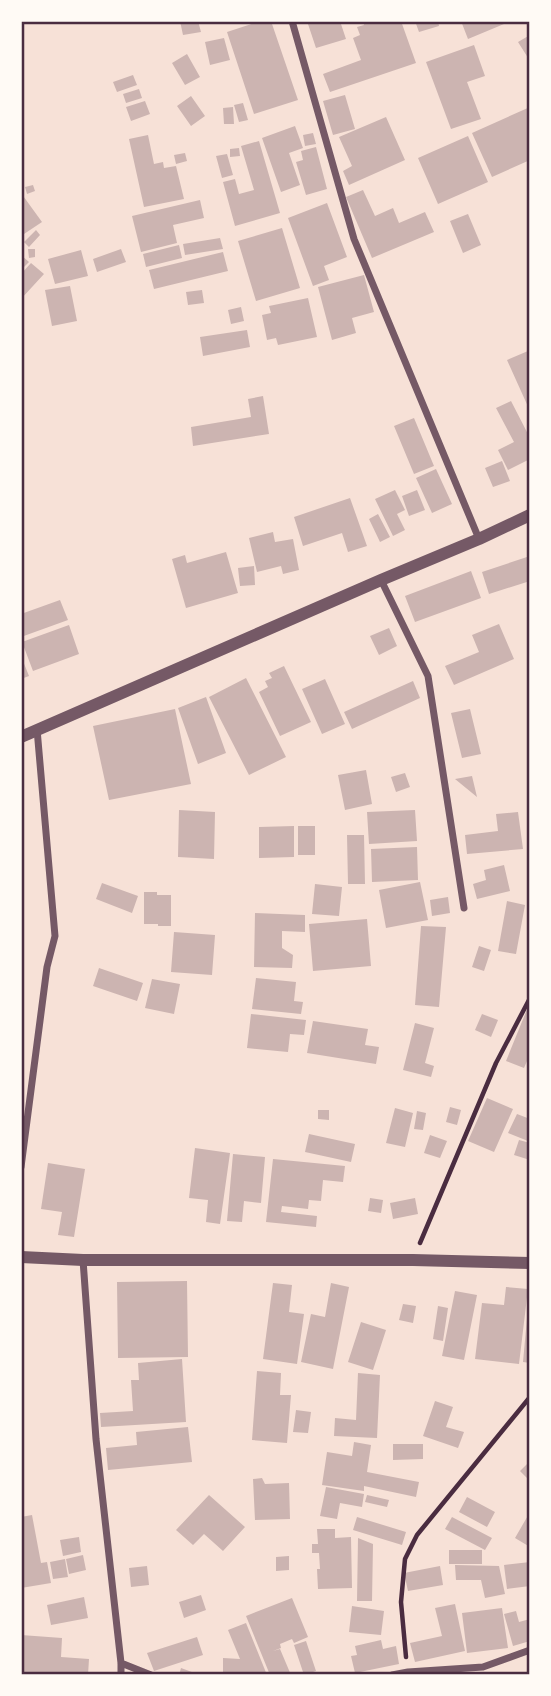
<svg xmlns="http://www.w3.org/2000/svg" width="551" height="1696" font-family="'Noto Sans',sans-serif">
	<rect width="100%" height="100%" fill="#f7e1d7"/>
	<!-- building -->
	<path fill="#ccb4b1" d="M 180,21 L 198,21 L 201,32 L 183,35 Z
		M 261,21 L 271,21 L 298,100 L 254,114 L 227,32 Z
		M 307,21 L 340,21 L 346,39 L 316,48 Z
		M 363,21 L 401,21 L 416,63 L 330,92 L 323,74 L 361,60 L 353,38 L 360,35 L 357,27 L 364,25 Z
		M 415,21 L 438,21 L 439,26 L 419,32 Z
		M 461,21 L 511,21 L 468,39 Z
		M 530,35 L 530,61 L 518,42 Z
		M 224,38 L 230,60 L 210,65 L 205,42 Z
		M 474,45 L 485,76 L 467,82 L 481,119 L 451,129 L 426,62 Z
		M 187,54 L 200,77 L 185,85 L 172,63 Z
		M 133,75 L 137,85 L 117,92 L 113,82 Z
		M 139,89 L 142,98 L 126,103 L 123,94 Z
		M 345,95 L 355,129 L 333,135 L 323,101 Z
		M 191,96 L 205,116 L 191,126 L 177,106 Z
		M 145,101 L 150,114 L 131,121 L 126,107 Z
		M 243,103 L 248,120 L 239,122 L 234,105 Z
		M 233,107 L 234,124 L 224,124 L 223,108 Z
		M 530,107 L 530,160 L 492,177 L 472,133 Z
		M 386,117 L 405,160 L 349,185 L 343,171 L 352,166 L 339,137 Z
		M 295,126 L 303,148 L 289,153 L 300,185 L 281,192 L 262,138 Z
		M 313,133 L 316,144 L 305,146 L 303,135 Z
		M 148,135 L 154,164 L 163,162 L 164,168 L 176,166 L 184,199 L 144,207 L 129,139 Z
		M 468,136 L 488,182 L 438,204 L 418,158 Z
		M 259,141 L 280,213 L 235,226 L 223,182 L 235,179 L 239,194 L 254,190 L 241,146 Z
		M 316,147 L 327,189 L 306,195 L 296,162 L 303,160 L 301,151 Z
		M 239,148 L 240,156 L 230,157 L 230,149 Z
		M 185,153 L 187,161 L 176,164 L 174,155 Z
		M 227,154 L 233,175 L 222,178 L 216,156 Z
		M 33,185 L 35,191 L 27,194 L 25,187 Z
		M 363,190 L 375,216 L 393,208 L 399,223 L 425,212 L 434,232 L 372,258 L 346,197 Z
		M 21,193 L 42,222 L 21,236 Z
		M 200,200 L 204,218 L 173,225 L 177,243 L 141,252 L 132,216 Z
		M 327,203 L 347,257 L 324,266 L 329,280 L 313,286 L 288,218 Z
		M 468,214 L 481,245 L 463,253 L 450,221 Z
		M 282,228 L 300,288 L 256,301 L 238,241 Z
		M 36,230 L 40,235 L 29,247 L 24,242 Z
		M 220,238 L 223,249 L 185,255 L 183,244 Z
		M 179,245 L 182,258 L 146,267 L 143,254 Z
		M 28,249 L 35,249 L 35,257 L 29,258 Z
		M 121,249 L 126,262 L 97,272 L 93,259 Z
		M 81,250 L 88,276 L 55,284 L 48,259 Z
		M 223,252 L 228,271 L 154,289 L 149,270 Z
		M 21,255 L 29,262 L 21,270 Z
		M 31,263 L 44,274 L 21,299 L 21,274 Z
		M 364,275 L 374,312 L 352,318 L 356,333 L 332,340 L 318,287 Z
		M 70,286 L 77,321 L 52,326 L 45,290 Z
		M 202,290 L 204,303 L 188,305 L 186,292 Z
		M 308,298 L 317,337 L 278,345 L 276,338 L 267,340 L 262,315 L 271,313 L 269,306 Z
		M 241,307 L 244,321 L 231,324 L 228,310 Z
		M 247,330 L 250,347 L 203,356 L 200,337 Z
		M 528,351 L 530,354 L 530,411 L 507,360 Z
		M 263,396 L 269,434 L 193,446 L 191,427 L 251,417 L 248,399 Z
		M 511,401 L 530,438 L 530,459 L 508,470 L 498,450 L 514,442 L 496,408 Z
		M 414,418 L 434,466 L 414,474 L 394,426 Z
		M 502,461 L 510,481 L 493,487 L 485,468 Z
		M 436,469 L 452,504 L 432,513 L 416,478 Z
		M 395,490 L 405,510 L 397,514 L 405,530 L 393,536 L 375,499 Z
		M 417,490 L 425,510 L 409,516 L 402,496 Z
		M 350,498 L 367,546 L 348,552 L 342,533 L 303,546 L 294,517 Z
		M 378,514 L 390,537 L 380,542 L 369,519 Z
		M 273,532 L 275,542 L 293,539 L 299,570 L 283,574 L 281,566 L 257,572 L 249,538 Z
		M 226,552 L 238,593 L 186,608 L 172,559 L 185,555 L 187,563 Z
		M 530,556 L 530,581 L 489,594 L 482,572 Z
		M 254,566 L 255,585 L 240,586 L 238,568 Z
		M 471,571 L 481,598 L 415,622 L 405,596 Z
		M 60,600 L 68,620 L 21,637 L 21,614 Z
		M 499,624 L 514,659 L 454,685 L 445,666 L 479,652 L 472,635 Z
		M 69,625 L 79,654 L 33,671 L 22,642 Z
		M 389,628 L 397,646 L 379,655 L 370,636 Z
		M 21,656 L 29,676 L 21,679 Z
		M 284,666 L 311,722 L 280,736 L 259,692 L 268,687 L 265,681 L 272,678 L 269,673 Z
		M 246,678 L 286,757 L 249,775 L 209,697 Z
		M 325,679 L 345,724 L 322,734 L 302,689 Z
		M 413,681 L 420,698 L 352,729 L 344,712 Z
		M 206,697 L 226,753 L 198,764 L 178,708 Z
		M 175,709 L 191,784 L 109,800 L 93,726 Z
		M 470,709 L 481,754 L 462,758 L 451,713 Z
		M 366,770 L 372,804 L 345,810 L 338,775 Z
		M 405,773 L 410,787 L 396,792 L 391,777 Z
		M 472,776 L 477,797 L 455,779 Z
		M 179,810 L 215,812 L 214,859 L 178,857 Z
		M 415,810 L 417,841 L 369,844 L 367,812 Z
		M 518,812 L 523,849 L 467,854 L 465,835 L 498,831 L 496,814 Z
		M 294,826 L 294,857 L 259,858 L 259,827 Z
		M 298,826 L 315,826 L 315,855 L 298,855 Z
		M 347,835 L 364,835 L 365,884 L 348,884 Z
		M 417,847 L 418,880 L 372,882 L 371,849 Z
		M 504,865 L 510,891 L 477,899 L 473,884 L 486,880 L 484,870 Z
		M 420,882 L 428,920 L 386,928 L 379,890 Z
		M 102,883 L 138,896 L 132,913 L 96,899 Z
		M 315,884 L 342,887 L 339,916 L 312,914 Z
		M 144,892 L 157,892 L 157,895 L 171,895 L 171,926 L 158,926 L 158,924 L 144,924 Z
		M 448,897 L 450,913 L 432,916 L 430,900 Z
		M 507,901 L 525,905 L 516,954 L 498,951 Z
		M 255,913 L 305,915 L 305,932 L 282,931 L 282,948 L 293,955 L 292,968 L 254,967 Z
		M 367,919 L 371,966 L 313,971 L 309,924 Z
		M 421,926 L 446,927 L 439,1007 L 415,1005 Z
		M 174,932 L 215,935 L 212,975 L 171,972 Z
		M 479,946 L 491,950 L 484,971 L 472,967 Z
		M 99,968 L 143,983 L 137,1001 L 93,986 Z
		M 256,978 L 296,982 L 294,1001 L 303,1002 L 301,1014 L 252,1009 Z
		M 152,979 L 180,984 L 174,1014 L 145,1008 Z
		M 530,1002 L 530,1054 L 524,1068 L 506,1061 Z
		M 251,1014 L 306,1020 L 304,1035 L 290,1034 L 288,1052 L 247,1048 Z
		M 482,1014 L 498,1020 L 491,1037 L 475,1030 Z
		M 313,1021 L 368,1029 L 365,1045 L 379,1047 L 376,1064 L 307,1053 Z
		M 415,1023 L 434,1028 L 425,1063 L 434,1066 L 431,1077 L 403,1070 Z
		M 487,1098 L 513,1109 L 494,1152 L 468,1141 Z
		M 450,1107 L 461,1110 L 457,1125 L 446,1122 Z
		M 395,1108 L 413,1113 L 405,1147 L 386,1143 Z
		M 318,1110 L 329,1110 L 329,1120 L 318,1119 Z
		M 417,1111 L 426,1113 L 423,1130 L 414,1129 Z
		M 517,1114 L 530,1119 L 530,1136 L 528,1141 L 508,1133 Z
		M 309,1134 L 355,1144 L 351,1162 L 305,1152 Z
		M 430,1135 L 447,1141 L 440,1158 L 424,1153 Z
		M 519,1140 L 530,1143 L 530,1160 L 514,1155 Z
		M 195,1148 L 230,1153 L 220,1224 L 206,1222 L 208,1200 L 189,1198 Z
		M 233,1154 L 265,1157 L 261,1203 L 244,1201 L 242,1222 L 227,1221 Z
		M 273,1159 L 345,1166 L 343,1182 L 323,1180 L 321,1201 L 309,1200 L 308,1209 L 282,1206 L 281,1212 L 317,1216 L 316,1227 L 266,1222 Z
		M 48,1163 L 85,1169 L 74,1237 L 58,1235 L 62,1212 L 41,1209 Z
		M 370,1198 L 383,1200 L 381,1213 L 368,1211 Z
		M 415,1198 L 418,1214 L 393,1219 L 390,1203 Z
		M 187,1281 L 188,1357 L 118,1358 L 117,1282 Z
		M 273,1283 L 292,1285 L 289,1312 L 304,1314 L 297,1364 L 263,1359 Z
		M 331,1283 L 349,1287 L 333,1369 L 301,1362 L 311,1314 L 325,1317 Z
		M 506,1287 L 528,1289 L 519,1364 L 475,1359 L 482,1303 L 504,1305 Z
		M 455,1291 L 477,1295 L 464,1360 L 442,1356 Z
		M 403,1304 L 416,1306 L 413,1323 L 399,1320 Z
		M 438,1306 L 448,1308 L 443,1341 L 433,1339 Z
		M 527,1318 L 530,1318 L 530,1363 L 523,1362 Z
		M 361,1322 L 386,1330 L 373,1370 L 348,1362 Z
		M 182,1359 L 186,1422 L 101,1427 L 100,1413 L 133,1411 L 131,1380 L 139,1380 L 138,1363 Z
		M 257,1371 L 281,1373 L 280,1395 L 291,1395 L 287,1443 L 252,1440 Z
		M 358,1373 L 380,1375 L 377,1438 L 334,1436 L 335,1418 L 356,1420 Z
		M 435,1401 L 453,1407 L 446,1427 L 464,1432 L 458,1448 L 423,1436 Z
		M 296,1410 L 311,1412 L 308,1433 L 293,1432 Z
		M 188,1427 L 192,1462 L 108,1470 L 106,1448 L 137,1445 L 136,1432 Z
		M 354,1442 L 371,1445 L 367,1472 L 419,1482 L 416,1497 L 364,1486 L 364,1491 L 322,1485 L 327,1452 L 352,1456 Z
		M 393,1444 L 423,1444 L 423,1459 L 393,1460 Z
		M 530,1461 L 530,1481 L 520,1471 Z
		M 262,1478 L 265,1484 L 289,1483 L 290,1519 L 255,1520 L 253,1479 Z
		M 326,1487 L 364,1494 L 362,1507 L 340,1503 L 337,1519 L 320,1516 Z
		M 209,1495 L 245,1527 L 223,1551 L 204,1534 L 193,1545 L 176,1530 Z
		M 367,1495 L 389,1500 L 387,1507 L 365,1502 Z
		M 467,1497 L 495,1512 L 487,1527 L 459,1512 Z
		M 530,1512 L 530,1547 L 515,1538 Z
		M 32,1515 L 41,1563 L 47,1562 L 51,1583 L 21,1588 L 21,1517 Z
		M 357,1517 L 406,1532 L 402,1545 L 353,1530 Z
		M 452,1517 L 492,1538 L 485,1550 L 445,1529 Z
		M 317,1529 L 335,1529 L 335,1538 L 351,1537 L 352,1588 L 318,1589 L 317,1569 L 320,1569 L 319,1553 L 312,1553 L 312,1544 L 318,1544 Z
		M 79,1537 L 81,1552 L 63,1556 L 60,1540 Z
		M 358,1538 L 373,1544 L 372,1601 L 357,1601 Z
		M 449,1550 L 482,1550 L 482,1564 L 449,1564 Z
		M 83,1555 L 86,1570 L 69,1574 L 66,1559 Z
		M 289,1556 L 289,1570 L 276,1571 L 276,1557 Z
		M 65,1559 L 68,1577 L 53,1579 L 50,1562 Z
		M 530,1562 L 530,1586 L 507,1589 L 504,1565 Z
		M 455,1565 L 499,1566 L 505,1594 L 485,1598 L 481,1580 L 456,1580 Z
		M 147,1566 L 149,1585 L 131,1587 L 129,1568 Z
		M 440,1566 L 443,1585 L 408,1591 L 404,1573 Z
		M 201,1595 L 206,1610 L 184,1618 L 179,1602 Z
		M 84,1597 L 88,1618 L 51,1625 L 47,1605 Z
		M 292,1598 L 308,1637 L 294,1643 L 292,1639 L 280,1644 L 281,1648 L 273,1651 L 280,1649 L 291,1675 L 270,1675 L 246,1616 Z
		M 455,1604 L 465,1651 L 415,1662 L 410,1643 L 442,1636 L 435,1608 Z
		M 352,1606 L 384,1611 L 381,1635 L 349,1632 Z
		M 502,1608 L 508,1648 L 467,1653 L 462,1613 Z
		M 516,1611 L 519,1622 L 530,1619 L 530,1641 L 513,1646 L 504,1614 Z
		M 246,1623 L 267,1675 L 223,1675 L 223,1658 L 240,1659 L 228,1630 Z
		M 21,1635 L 62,1638 L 61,1657 L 89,1659 L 88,1675 L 21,1675 Z
		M 197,1637 L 203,1655 L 154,1671 L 147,1653 Z
		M 381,1640 L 383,1649 L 396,1646 L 399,1664 L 355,1673 L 351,1656 L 357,1655 L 355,1646 Z
		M 306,1641 L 316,1671 L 304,1675 L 294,1645 Z
		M 181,1668 L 200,1675 L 179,1675 Z"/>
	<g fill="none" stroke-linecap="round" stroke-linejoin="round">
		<!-- path -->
		<path stroke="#4a2c40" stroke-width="4.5" d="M 420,1243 L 496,1063 L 530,998
			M 406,1657 L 401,1602 L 405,1559 L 417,1535 L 530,1397"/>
		<!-- minor -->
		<path stroke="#755966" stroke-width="7" d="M 292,21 L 354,239 L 479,539
			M 381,580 L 428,676 L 464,908
			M 21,1167 L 47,967 L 55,936 L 37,729
			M 83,1260 L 96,1439 L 121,1663 L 121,1675
			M 121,1663 L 151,1675
			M 392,1675 L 408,1672 L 483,1667 L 530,1650"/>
		<!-- tertiary -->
		<path stroke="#755966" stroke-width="12" d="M 21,737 L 381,580 L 479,539 L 530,515
			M 21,1257 L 83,1260 L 413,1260 L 530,1263"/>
	</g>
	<!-- border -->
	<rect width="551" height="1696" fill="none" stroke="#fffaf5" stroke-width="46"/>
	<rect x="23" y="23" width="505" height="1650" fill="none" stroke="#4a2c40" stroke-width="2.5"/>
</svg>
